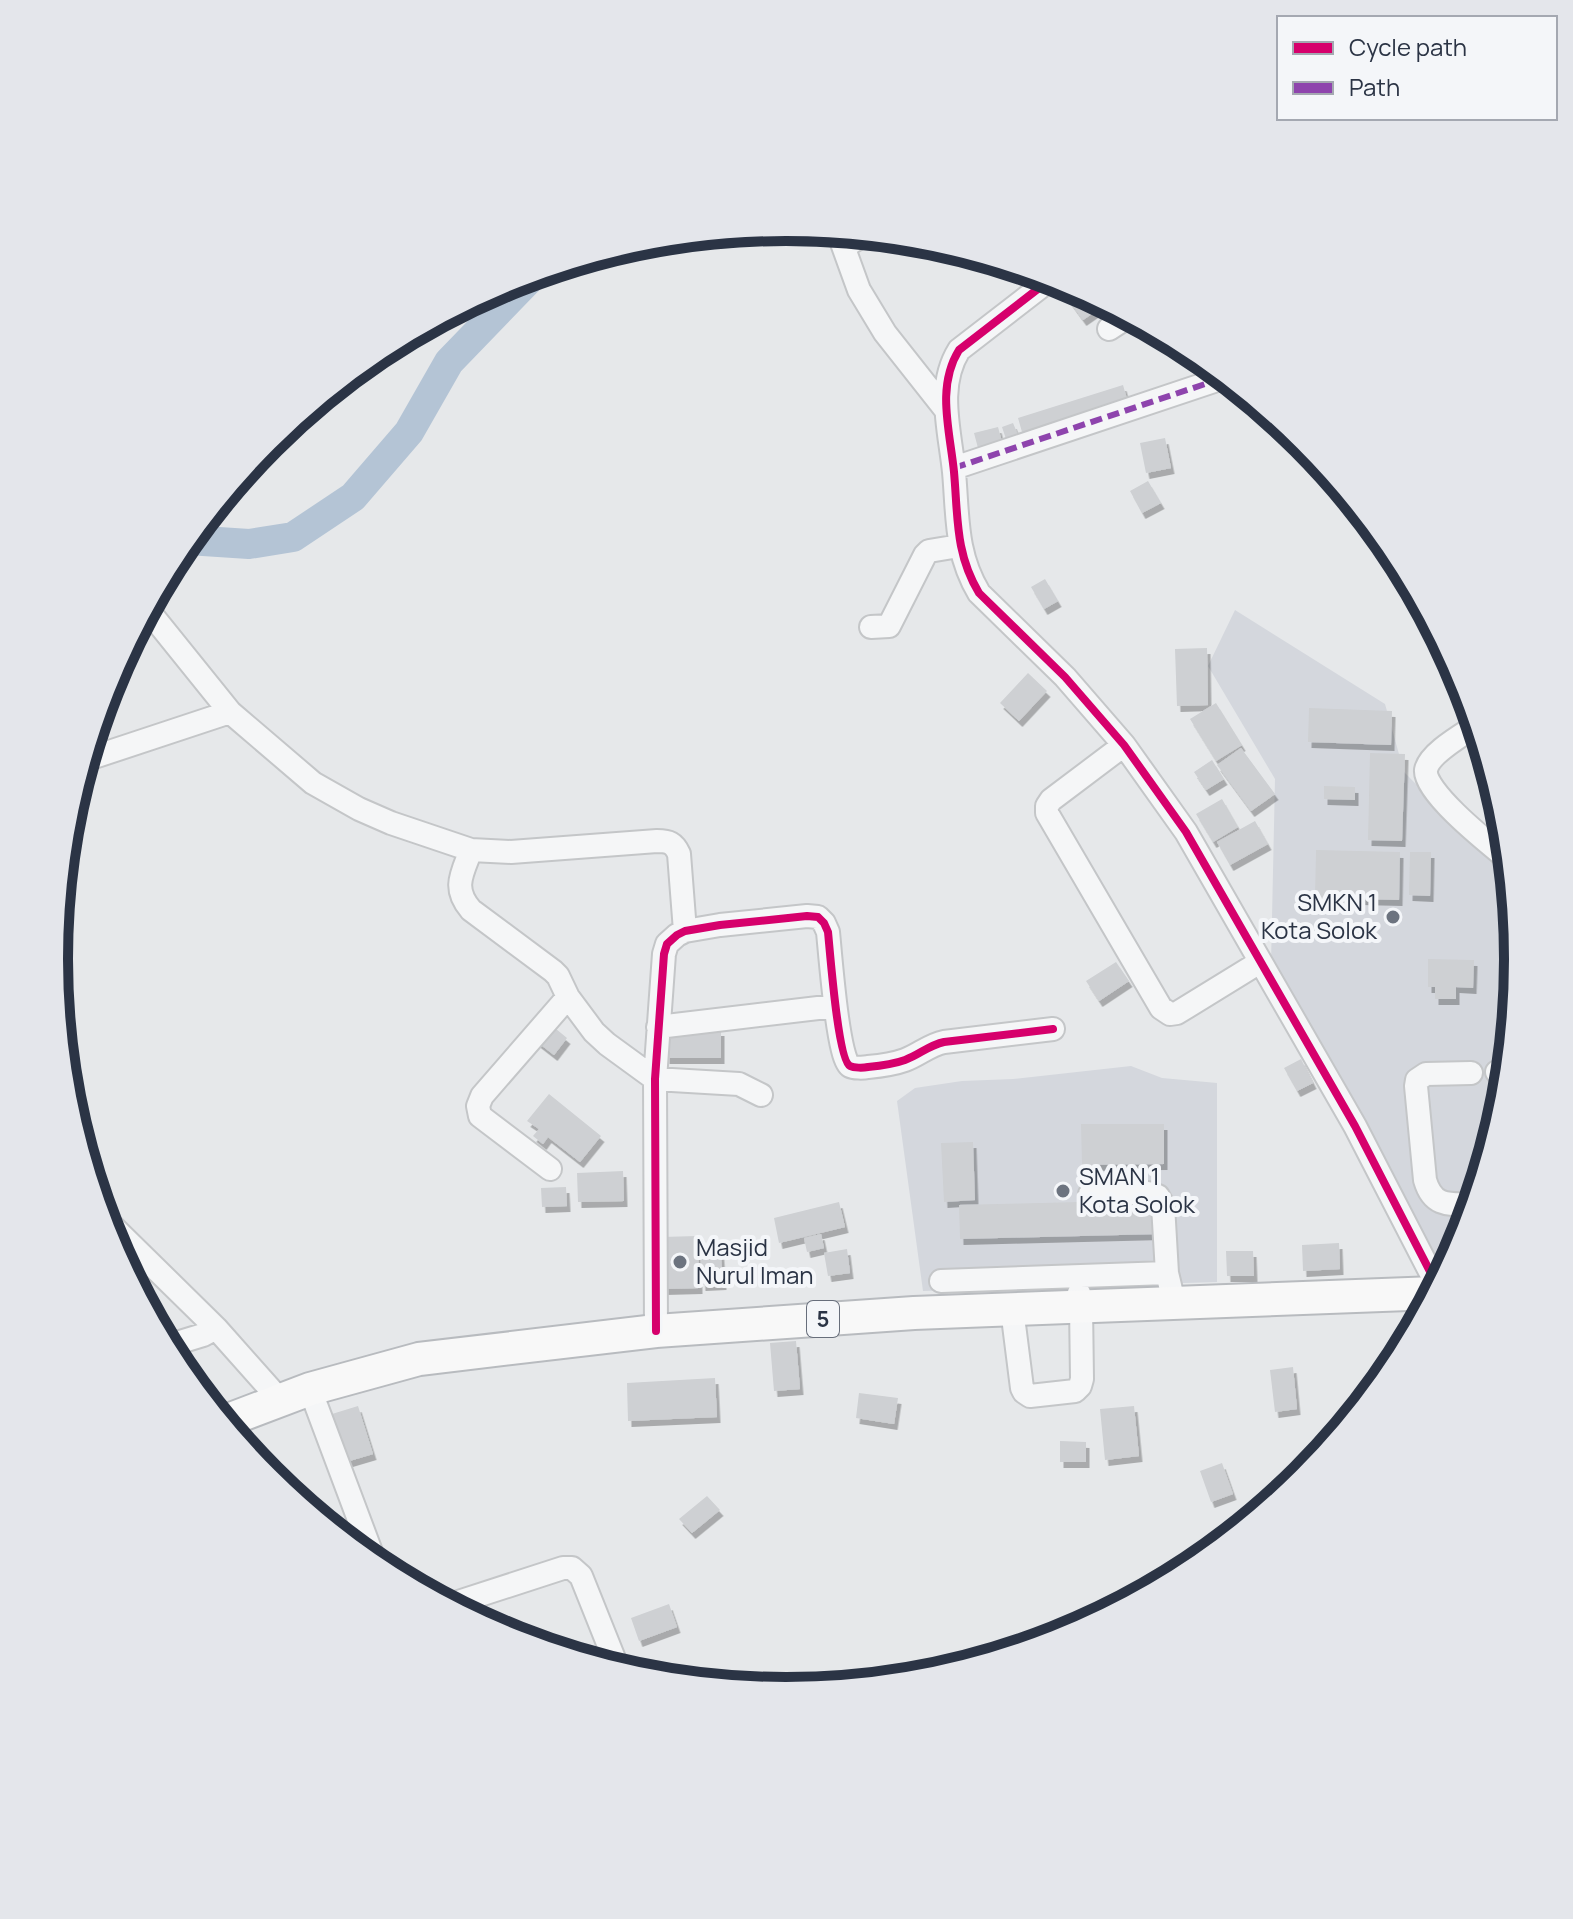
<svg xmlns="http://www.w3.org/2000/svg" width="1573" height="1919" font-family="Manrope,sans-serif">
	<defs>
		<filter id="shadow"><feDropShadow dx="3.5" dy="6" stdDeviation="0" flood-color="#0004"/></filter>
	</defs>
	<rect width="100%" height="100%" fill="#e6e8ea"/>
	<!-- built -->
	<path fill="#d4d7dd" d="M 1235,610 L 1385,704 L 1404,772 L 1496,865 L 1511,875 L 1519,960 L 1505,1103 L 1463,1240 L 1441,1281 L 1271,964 L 1275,779 L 1208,666 Z
		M 1131,1066 L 1162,1078 L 1217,1083 L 1217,1282 L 923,1291 L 897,1101 L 915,1088 L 962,1081 L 1013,1079 Z"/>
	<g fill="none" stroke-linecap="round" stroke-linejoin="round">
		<!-- river -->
		<path stroke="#b4c4d5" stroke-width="30" d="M 188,540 L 249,544 L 293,537 L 353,497 L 409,432 L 449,362 L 534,274"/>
	</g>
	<!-- building -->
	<path fill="#ced0d3" filter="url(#shadow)" d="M 1070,285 L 1106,304 L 1083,320 L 1062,291 Z
		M 1123,385 L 1127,399 L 1022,432 L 1018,418 Z
		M 1013,423 L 1018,435 L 1006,439 L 1002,427 Z
		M 998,427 L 1002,442 L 978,448 L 974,433 Z
		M 1165,438 L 1171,468 L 1146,473 L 1140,443 Z
		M 1148,481 L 1161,503 L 1142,513 L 1130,491 Z
		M 1045,579 L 1058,601 L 1044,609 L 1031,587 Z
		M 1207,648 L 1208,705 L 1177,706 L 1175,649 Z
		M 1028,673 L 1047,691 L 1019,721 L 1000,703 Z
		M 1216,703 L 1242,745 L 1216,761 L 1190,719 Z
		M 1309,708 L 1392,711 L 1391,745 L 1308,742 Z
		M 1241,748 L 1275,794 L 1251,811 L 1217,765 Z
		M 1370,753 L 1405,754 L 1402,841 L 1368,840 Z
		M 1212,760 L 1224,779 L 1206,790 L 1194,772 Z
		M 1324,786 L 1355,787 L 1355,800 L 1324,799 Z
		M 1222,799 L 1238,827 L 1213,842 L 1196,814 Z
		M 1255,821 L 1268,844 L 1230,865 L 1217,842 Z
		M 1316,850 L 1400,852 L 1399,900 L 1315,898 Z
		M 1410,852 L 1431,852 L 1430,896 L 1409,895 Z
		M 1428,959 L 1474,960 L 1473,988 L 1456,987 L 1456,999 L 1435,999 L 1435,987 L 1428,987 Z
		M 1116,962 L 1129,981 L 1099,1001 L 1086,981 Z
		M 550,1024 L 567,1038 L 554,1055 L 536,1041 Z
		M 666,1030 L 721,1030 L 721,1058 L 666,1058 Z
		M 1301,1059 L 1313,1083 L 1297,1091 L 1284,1068 Z
		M 549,1094 L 601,1136 L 580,1162 L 548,1137 L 543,1144 L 533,1136 L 539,1129 L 527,1121 Z
		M 1081,1124 L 1164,1124 L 1164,1164 L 1082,1165 Z
		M 973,1142 L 975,1200 L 944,1202 L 941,1143 Z
		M 623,1171 L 624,1201 L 578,1202 L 577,1173 Z
		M 566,1187 L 567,1206 L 542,1207 L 541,1188 Z
		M 1158,1200 L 1159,1234 L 960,1239 L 959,1205 Z
		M 839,1202 L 845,1227 L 779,1243 L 774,1218 Z
		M 821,1234 L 824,1248 L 807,1252 L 804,1238 Z
		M 698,1236 L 699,1288 L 662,1289 L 661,1237 Z
		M 1339,1243 L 1340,1269 L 1303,1271 L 1302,1245 Z
		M 720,1244 L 723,1284 L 702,1285 L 700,1245 Z
		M 847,1249 L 850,1273 L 828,1276 L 824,1253 Z
		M 1226,1251 L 1253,1251 L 1254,1276 L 1227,1276 Z
		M 796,1341 L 800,1389 L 774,1391 L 770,1343 Z
		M 1293,1367 L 1297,1409 L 1275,1412 L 1270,1370 Z
		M 715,1378 L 717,1417 L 628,1421 L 627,1383 Z
		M 859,1393 L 898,1398 L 894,1424 L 856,1418 Z
		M 358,1406 L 373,1454 L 346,1462 L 332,1414 Z
		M 1134,1406 L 1139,1456 L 1105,1460 L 1100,1409 Z
		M 1060,1441 L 1086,1442 L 1086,1462 L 1060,1462 Z
		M 1222,1463 L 1233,1494 L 1211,1502 L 1200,1471 Z
		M 707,1496 L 720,1510 L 692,1533 L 679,1519 Z
		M 669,1604 L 677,1627 L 639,1641 L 631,1618 Z"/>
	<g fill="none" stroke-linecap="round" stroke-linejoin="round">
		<!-- minor casing -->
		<g stroke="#c4c6c8" stroke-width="26">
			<path id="minor" d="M 838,232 L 859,290 L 885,333 L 945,409
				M 844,247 L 863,235
				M 1052,278 L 959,350 C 936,387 950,431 954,472 C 958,516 955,553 979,593 L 1065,677 L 1124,745 L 1186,832 L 1355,1126 L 1438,1287
				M 1109,329 L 1129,316
				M 954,468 L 1226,377
				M 147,609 L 230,712 L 313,783 L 359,809 L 391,823 L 471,850 L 511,852 L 657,841 C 669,841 674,843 679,854 L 685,931
				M 871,627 L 889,626 L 925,555 L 929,551 L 959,546
				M 1477,725 C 1464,734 1429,753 1426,770 C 1423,792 1492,846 1509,860
				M 1124,745 L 1051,800 L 1047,806 L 1047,813 L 1161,1008 L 1170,1014 L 1177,1013 L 1260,962
				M 85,760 L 230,712
				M 471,850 C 462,874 452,888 471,910 L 553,971 L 558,976 L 568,997 L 594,1032 L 607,1044 L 655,1079 L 739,1084 L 761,1095
				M 658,1027 L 835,1006
				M 1497,1072 L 1508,1072
				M 1471,1073 L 1426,1074 L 1417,1080 L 1416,1086 L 1425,1180 C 1433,1208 1450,1204 1474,1204
				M 550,1169 L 480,1116 L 478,1106 L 482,1096 L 568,997
				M 1090,1194 L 1148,1193 L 1158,1196 L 1163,1205 L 1167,1273
				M 103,1217 L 216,1328
				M 941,1281 L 1167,1273 L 1174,1302
				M 1012,1309 L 1022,1388 L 1024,1392 L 1030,1396 L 1075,1391 L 1080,1386 L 1082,1379 L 1081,1306 L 1079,1293
				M 656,1331 L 655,1079 L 664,954 L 667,944 L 677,935 L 685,931 L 720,925 L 807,916 L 818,917 L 824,923 L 828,932 C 830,951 838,1060 850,1066 C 854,1068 863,1068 868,1067 C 879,1066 894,1064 905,1060 C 919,1055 929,1045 944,1042 L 1053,1029
				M 167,1346 L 203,1335 L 216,1328 L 280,1400
				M 310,1389 L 376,1565
				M 449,1605 L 563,1568 L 572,1568 L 581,1576 L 619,1671"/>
		</g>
		<!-- highway casing -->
		<g stroke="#b8bbbf" stroke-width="36">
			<path id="highway" d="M 223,1422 L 310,1389 L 419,1359 L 656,1331 L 914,1313 L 1435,1293"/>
		</g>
		<!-- minor -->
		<use href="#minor" stroke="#f5f6f7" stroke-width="22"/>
		<!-- highway -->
		<use href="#highway" stroke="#f8f8f8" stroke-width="32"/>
		<!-- quiet -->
		<path stroke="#8e44ad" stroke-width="6" stroke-dasharray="12 6" stroke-linecap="butt" d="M 954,468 L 1226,377"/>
		<!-- cycleway casing -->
		<g stroke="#f4f6f9" stroke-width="13">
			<path id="cycleway" d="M 1052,278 L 959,350 C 936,387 950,431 954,472 C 958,516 955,553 979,593 L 1065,677 L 1124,745 L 1186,832 L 1355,1126 L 1438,1287
				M 656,1331 L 655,1079 L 664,954 L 667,944 L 677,935 L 685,931 L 720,925 L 807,916 L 818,917 L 824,923 L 828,932 C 830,951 838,1060 850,1066 C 854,1068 863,1068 868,1067 C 879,1066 894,1064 905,1060 C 919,1055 929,1045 944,1042 L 1053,1029"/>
		</g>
		<!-- cycleway -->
		<use href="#cycleway" stroke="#d6006c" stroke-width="8"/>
	</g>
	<!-- markers -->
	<g fill="#6c737f" stroke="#f4f6f9" stroke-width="3">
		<circle cx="1393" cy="917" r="8"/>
		<circle cx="1063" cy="1191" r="8"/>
		<circle cx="680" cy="1262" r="8"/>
	</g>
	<g text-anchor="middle" stroke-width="8" stroke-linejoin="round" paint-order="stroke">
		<!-- shield labels -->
		<rect fill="#f4f6f9" stroke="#676e7b" stroke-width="2" x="807" y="1301" width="32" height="36" rx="6"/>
		<g font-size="22" font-weight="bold" fill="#2b3445">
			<text x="823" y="1327">5</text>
		</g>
		<!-- poi labels -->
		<g font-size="24" fill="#2b3445" stroke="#f4f6f9" text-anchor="start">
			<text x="1377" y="911" text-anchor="end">SMKN 1<tspan x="1377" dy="28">Kota Solok</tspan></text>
			<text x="1079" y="1185">SMAN 1<tspan x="1079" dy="28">Kota Solok</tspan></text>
			<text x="696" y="1256">Masjid<tspan x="696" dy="28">Nurul Iman</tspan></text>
		</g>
	</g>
	<!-- crop -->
	<path d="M0 0H1573V1919H0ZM68 959a718 718 0 1 1 1436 0a718 718 0 1 1-1436 0Z" fill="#e4e6eb" fill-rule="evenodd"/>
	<path fill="none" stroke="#2b3445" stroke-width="10" d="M68 959a718 718 0 1 1 1436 0a718 718 0 1 1-1436 0Z"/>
	<!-- legend -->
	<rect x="1277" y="16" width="280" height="104" fill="#f4f6f9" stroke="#a4a8b1" stroke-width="2"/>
	<rect x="1293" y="42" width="40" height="12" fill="#d6006c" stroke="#a4a8b1" stroke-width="2"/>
	<text x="1349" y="56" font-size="24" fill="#2b3445">Cycle path</text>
	<rect x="1293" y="82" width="40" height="12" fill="#8e44ad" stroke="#a4a8b1" stroke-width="2"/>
	<text x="1349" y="96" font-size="24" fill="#2b3445">Path</text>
</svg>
